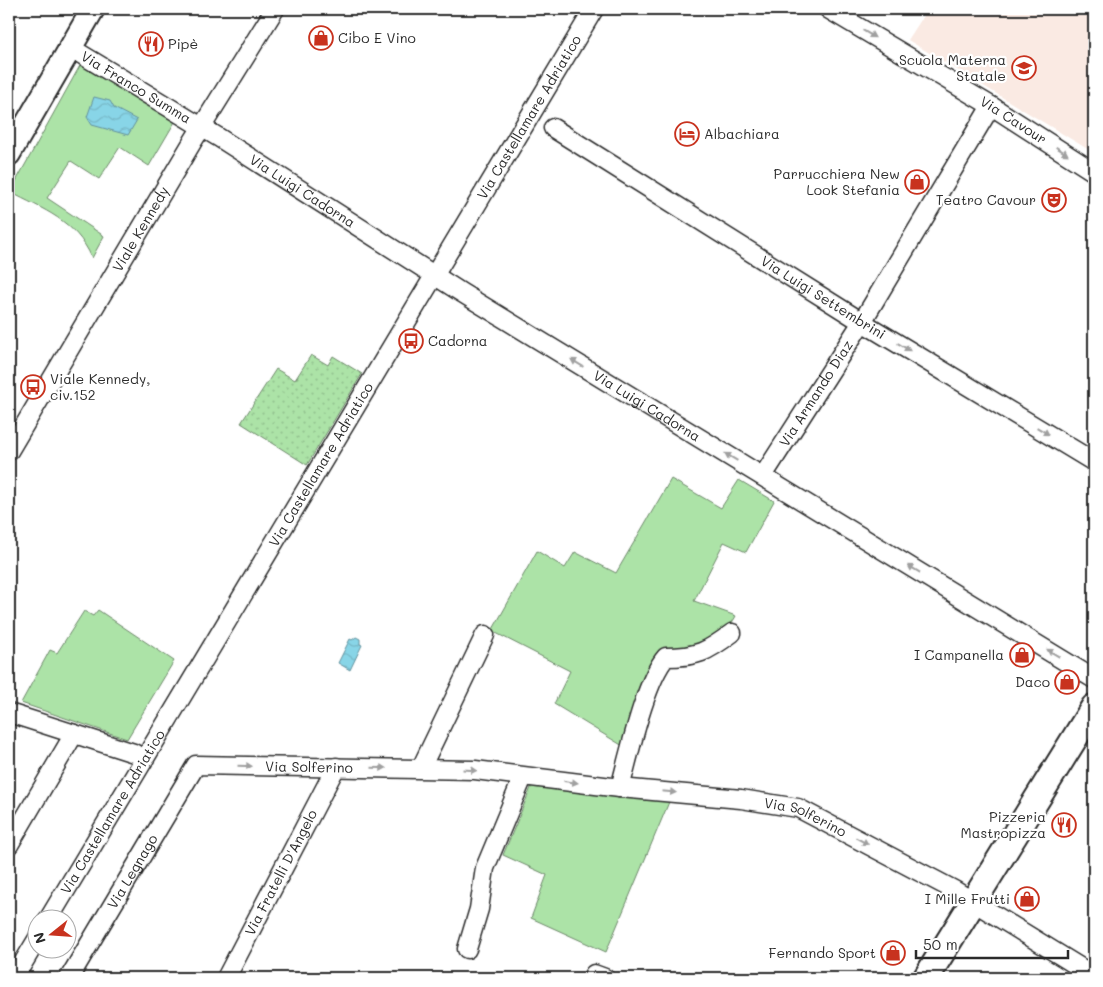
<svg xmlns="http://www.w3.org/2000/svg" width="1103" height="987" font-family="Mali,sans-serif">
	<defs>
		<pattern id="grass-dots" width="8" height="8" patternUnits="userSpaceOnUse" patternTransform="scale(1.25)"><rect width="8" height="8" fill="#ace3a7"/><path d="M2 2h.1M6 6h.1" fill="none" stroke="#94c390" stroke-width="1.8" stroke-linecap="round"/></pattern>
		<pattern id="water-waves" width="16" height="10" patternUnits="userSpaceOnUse" patternTransform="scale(1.25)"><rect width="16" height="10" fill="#88d5e7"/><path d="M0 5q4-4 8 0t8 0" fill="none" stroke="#76b7c6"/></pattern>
	</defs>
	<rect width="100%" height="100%" fill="#fff"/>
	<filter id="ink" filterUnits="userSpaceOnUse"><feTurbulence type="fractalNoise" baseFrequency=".02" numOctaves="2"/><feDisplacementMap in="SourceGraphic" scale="10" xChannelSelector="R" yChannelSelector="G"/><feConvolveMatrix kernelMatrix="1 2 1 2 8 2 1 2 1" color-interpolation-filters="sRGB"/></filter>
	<g filter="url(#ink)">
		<!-- built -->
		<path fill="#faeae3" d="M 928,9 L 1094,9 L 1094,153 L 908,40 Z"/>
		<!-- grass -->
		<path fill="url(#grass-dots)" stroke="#6c8769" d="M 311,355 L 328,365 L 333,356 L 362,374 L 307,465 L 241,423 L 276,369 L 295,380 Z"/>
		<!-- green -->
		<path fill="#ace3a7" stroke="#6c8769" d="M 82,62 L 176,120 L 149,166 L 120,147 L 99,179 L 71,161 L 47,198 L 104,236 L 92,258 C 75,220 44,210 10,192 Z
			M 671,479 L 721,508 L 739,480 L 774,501 L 746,552 L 724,542 L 694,601 L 736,616 C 723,641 699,645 674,651 L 623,746 L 554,704 L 570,671 L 492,631 L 537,551 L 565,568 L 575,552 L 616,573 Z
			M 98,610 L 174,661 L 127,739 L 21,703 L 50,650 L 57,653 L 84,611 L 93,616 Z
			M 533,783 L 669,802 L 606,952 L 531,918 L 547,875 L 503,855 Z"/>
		<!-- water -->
		<path fill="url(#water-waves)" stroke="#63919c" d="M 94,97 L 110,101 L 114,108 L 137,120 L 128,135 L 92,125 L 87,117 Z
			M 356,637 L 360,639 L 360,644 L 362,645 L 350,670 L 338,663 L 350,639 L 352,640 Z"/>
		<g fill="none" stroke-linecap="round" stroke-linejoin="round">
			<!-- minor casing -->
			<g stroke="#2b2b2b" stroke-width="21">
				<g id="minor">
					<path id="s1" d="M 828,9 L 993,107 L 1094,172"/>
					<path id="s2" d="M 71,48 L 218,137 L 462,293 L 1094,679"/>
					<path id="s3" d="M 553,128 L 862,322 L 1094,462"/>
					<path id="s4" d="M 9,451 L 193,141 L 275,9"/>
					<path id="s5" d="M 763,476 L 862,322 L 991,106"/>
					<path d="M 9,713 L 134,753"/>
					<path d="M 421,768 L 485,635"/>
					<path d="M 620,788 C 629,755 645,681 666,657 C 697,657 707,652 732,633"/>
					<path d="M 9,845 L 74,734"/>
					<path id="s6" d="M 48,920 L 594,9"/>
					<path d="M 467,949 L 479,909 L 485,868 L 523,777"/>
					<path d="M 14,978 L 38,938"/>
					<path id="s7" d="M 69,978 L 196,765 L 475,770 L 620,788 L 741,799 L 798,808 L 954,890 L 1094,976"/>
					<path id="s8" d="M 226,978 L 336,767"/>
					<path d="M 592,978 L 594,974 L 605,978"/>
				</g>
			</g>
			<!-- tertiary casing -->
			<g stroke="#2b2b2b" stroke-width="26">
				<path id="tertiary" d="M 9,154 L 93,9"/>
			</g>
			<!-- secondary casing -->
			<g stroke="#2b2b2b" stroke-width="29">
				<path id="secondary" d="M 926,978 L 1094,707"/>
			</g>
			<!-- minor -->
			<use href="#minor" stroke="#fff" stroke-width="18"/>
			<!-- tertiary -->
			<use href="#tertiary" stroke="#fff" stroke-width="22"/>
			<!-- secondary -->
			<use href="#secondary" stroke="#fff" stroke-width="25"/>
		</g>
		<!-- one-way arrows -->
		<defs><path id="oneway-solid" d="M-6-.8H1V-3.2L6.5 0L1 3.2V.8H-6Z" transform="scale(1.25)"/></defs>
		<g fill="#a0a0a0">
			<use href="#oneway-solid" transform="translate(869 34) rotate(31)"/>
			<use href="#oneway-solid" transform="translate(1062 151) rotate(33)"/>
			<use href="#oneway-solid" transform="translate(904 347) rotate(31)"/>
			<use href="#oneway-solid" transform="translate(577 363) rotate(-149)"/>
			<use href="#oneway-solid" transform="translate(1043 431) rotate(31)"/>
			<use href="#oneway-solid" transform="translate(731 457) rotate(-149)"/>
			<use href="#oneway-solid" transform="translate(914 569) rotate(-149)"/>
			<use href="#oneway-solid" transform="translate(1053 653) rotate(-149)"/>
			<use href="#oneway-solid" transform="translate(245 766) rotate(1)"/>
			<use href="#oneway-solid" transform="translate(379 768) rotate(1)"/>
			<use href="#oneway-solid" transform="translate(470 770) rotate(3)"/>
			<use href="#oneway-solid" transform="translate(571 782) rotate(7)"/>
			<use href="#oneway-solid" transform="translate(669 792) rotate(5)"/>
			<use href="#oneway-solid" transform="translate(862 841) rotate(28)"/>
		</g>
	</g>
	<!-- icons -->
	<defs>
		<g id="shop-ring" transform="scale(1.25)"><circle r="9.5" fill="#fff" stroke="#c8321e" stroke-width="1.5"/><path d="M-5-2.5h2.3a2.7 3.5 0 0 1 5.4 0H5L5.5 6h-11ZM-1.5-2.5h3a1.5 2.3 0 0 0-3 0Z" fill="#c8321e"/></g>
		<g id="restaurant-ring" transform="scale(1.25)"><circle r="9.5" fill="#fff" stroke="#c8321e" stroke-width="1.5"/><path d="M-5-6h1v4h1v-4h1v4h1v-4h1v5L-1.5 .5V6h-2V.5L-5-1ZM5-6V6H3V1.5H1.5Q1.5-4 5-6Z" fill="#c8321e"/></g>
		<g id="school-ring" transform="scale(1.25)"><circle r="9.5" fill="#fff" stroke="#c8321e" stroke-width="1.5"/><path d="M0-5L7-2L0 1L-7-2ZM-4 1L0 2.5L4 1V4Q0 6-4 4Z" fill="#c8321e"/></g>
		<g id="hotel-ring" transform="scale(1.25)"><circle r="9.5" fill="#fff" stroke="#c8321e" stroke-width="1.5"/><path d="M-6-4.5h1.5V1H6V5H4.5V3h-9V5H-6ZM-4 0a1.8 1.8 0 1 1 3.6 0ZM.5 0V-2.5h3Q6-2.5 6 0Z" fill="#c8321e"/></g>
		<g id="theatre-ring" transform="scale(1.25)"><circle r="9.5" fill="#fff" stroke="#c8321e" stroke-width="1.5"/><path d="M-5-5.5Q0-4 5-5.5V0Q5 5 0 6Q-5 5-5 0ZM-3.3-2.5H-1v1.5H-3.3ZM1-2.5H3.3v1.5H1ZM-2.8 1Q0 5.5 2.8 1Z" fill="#c8321e"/></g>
		<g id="bus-ring" transform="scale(1.25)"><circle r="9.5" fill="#fff" stroke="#c8321e" stroke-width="1.5"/><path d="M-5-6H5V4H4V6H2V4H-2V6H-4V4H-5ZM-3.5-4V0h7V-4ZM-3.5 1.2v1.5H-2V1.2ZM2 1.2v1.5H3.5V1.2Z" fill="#c8321e"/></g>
	</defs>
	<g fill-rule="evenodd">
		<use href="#shop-ring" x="321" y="38"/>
		<use href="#restaurant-ring" x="151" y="44"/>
		<use href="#school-ring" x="1024" y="68"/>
		<use href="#hotel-ring" x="687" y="134"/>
		<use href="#shop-ring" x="917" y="182"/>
		<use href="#theatre-ring" x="1054" y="200"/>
		<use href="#bus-ring" x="411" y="341"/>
		<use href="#bus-ring" x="33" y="387"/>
		<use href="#shop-ring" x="1022" y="655"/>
		<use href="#shop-ring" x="1067" y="682"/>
		<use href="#restaurant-ring" x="1064" y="825"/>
		<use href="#shop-ring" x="1027" y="899"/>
		<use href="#shop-ring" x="893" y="953"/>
	</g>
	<g text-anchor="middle" stroke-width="4.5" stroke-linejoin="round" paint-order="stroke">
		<!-- poi labels -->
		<g font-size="14" fill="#2b2b2b" stroke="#fff" text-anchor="end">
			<text x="338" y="43" text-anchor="start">Cibo E Vino</text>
			<text x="168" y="49" text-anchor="start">Pipè</text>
			<text x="1006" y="65">Scuola Materna<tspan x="1006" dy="16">Statale</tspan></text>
			<text x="704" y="139" text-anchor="start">Albachiara</text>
			<text x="900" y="179">Parrucchiera New<tspan x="900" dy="16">Look Stefania</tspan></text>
			<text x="1036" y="205">Teatro Cavour</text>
			<text x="428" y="346" text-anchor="start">Cadorna</text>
			<text x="50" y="384" text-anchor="start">Viale Kennedy,<tspan x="50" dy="16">civ.152</tspan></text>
			<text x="1004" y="660">I Campanella</text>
			<text x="1050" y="687">Daco</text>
			<text x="1046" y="822">Pizzeria<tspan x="1046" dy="16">Mastropizza</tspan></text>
			<text x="1010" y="904">I Mille Frutti</text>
			<text x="876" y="958">Fernando Sport</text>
		</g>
		<!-- street labels -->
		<g font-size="14" fill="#2b2b2b" stroke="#fff">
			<text dy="5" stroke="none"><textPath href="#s2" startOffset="76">Via Franco Summa</textPath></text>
			<text dy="5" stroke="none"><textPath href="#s6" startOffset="936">Via Castellamare Adriatico</textPath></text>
			<text dy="5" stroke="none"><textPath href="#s1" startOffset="216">Via Cavour</textPath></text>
			<text dy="5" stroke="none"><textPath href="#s2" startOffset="272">Via Luigi Cadorna</textPath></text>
			<text dy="5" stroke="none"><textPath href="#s4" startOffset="258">Viale Kennedy</textPath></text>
			<text dy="5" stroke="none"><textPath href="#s3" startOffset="319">Via Luigi Settembrini</textPath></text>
			<text dy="5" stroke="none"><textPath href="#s5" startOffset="98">Via Armando Diaz</textPath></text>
			<text dy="5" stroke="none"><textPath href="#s2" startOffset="678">Via Luigi Cadorna</textPath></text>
			<text dy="5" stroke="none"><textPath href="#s6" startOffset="531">Via Castellamare Adriatico</textPath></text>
			<text dy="5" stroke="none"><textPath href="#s7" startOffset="361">Via Solferino</textPath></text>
			<text dy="5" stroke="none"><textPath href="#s6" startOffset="126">Via Castellamare Adriatico</textPath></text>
			<text dy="5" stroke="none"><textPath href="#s7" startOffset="862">Via Solferino</textPath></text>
			<text dy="5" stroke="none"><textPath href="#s7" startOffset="124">Via Legnago</textPath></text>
			<text dy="5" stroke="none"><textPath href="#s8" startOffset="119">Via Fratelli D'Angelo</textPath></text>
		</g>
	</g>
	<!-- margin -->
	<rect width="1103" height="987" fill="none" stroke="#fff" stroke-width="30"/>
	<rect x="15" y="15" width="1073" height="957" fill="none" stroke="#2b2b2b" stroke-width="2" filter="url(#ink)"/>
	<!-- north arrow -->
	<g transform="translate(52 934) rotate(253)"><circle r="24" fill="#ffffff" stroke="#aaaaaa"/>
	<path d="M0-4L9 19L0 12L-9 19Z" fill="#c8321e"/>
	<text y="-8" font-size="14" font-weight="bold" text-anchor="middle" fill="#2b2b2b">N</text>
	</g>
	<!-- scale -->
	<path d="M916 950v8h152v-8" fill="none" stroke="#2b2b2b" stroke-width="2.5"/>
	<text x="923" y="950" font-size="15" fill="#2b2b2b" stroke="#ffffff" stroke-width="4" paint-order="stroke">50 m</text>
</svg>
